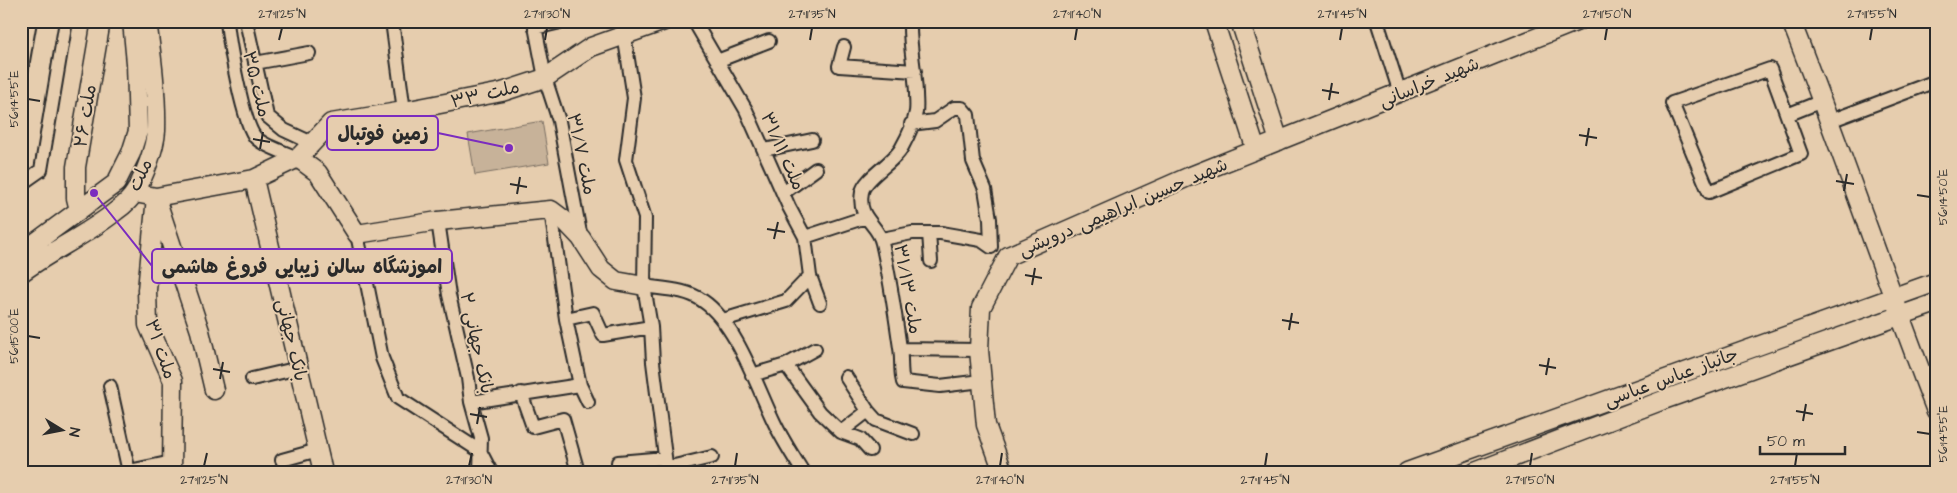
<svg xmlns="http://www.w3.org/2000/svg" width="1957" height="493" font-family="'Architects Daughter','Playpen Sans Arabic',sans-serif">
	<rect width="100%" height="100%" fill="#e6cdae"/>
	<filter id="ink" filterUnits="userSpaceOnUse"><feTurbulence type="fractalNoise" baseFrequency=".02" numOctaves="2"/><feDisplacementMap in="SourceGraphic" scale="10" xChannelSelector="R" yChannelSelector="G"/><feConvolveMatrix kernelMatrix="1 2 1 2 8 2 1 2 1" color-interpolation-filters="sRGB"/></filter>
	<g filter="url(#ink)">
		<!-- green -->
		<path fill="#c7b299" stroke="#796e62" d="M 542,121 L 549,163 L 475,175 L 468,134 Z"/>
		<g fill="none" stroke-linecap="round" stroke-linejoin="round">
			<!-- street casing -->
			<g stroke="#2b2b2b" stroke-width="16">
				<path id="street" d="M 227,21 C 229,42 243,125 256,138 C 264,146 286,153 298,158
					M 246,21 L 267,116 L 284,130 L 312,143
					M 392,21 L 404,111
					M 534,21 L 545,78 L 559,121 L 581,238
					M 622,21 L 634,98 L 626,160 L 645,218 L 644,286 L 651,327 L 653,362 L 667,472
					M 694,21 L 746,110 L 789,207 L 805,237 L 810,276 L 820,303
					M 910,21 C 909,45 915,69 916,93 C 916,99 917,106 916,112 C 914,123 907,138 902,147 C 895,162 865,177 862,192 C 857,220 878,223 882,243 C 890,277 895,313 900,348 C 902,359 900,370 903,382 L 940,386 L 982,381
					M 1377,21 L 1400,93
					M 535,28 L 565,21
					M 844,47 L 839,66 L 915,71
					M 717,61 L 769,41
					M 255,63 L 309,53
					M 1770,69 L 1801,154 L 1709,192 L 1672,103 Z
					M 21,72 L 30,21
					M 1787,115 L 1822,101
					M 1830,121 L 1936,81
					M 911,124 L 935,121 L 954,108 L 962,108 L 968,115 L 973,161 L 985,189 L 990,219 L 991,247
					M 764,150 L 812,140
					M 21,184 L 41,170 L 66,21
					M 783,193 L 816,169
					M 551,210 L 566,319 L 580,385 L 588,402
					M 438,221 L 449,295 L 468,378 L 471,402 L 481,438 L 480,472
					M 929,233 L 931,261
					M 357,234 L 382,358 L 398,398 L 480,451 L 491,472
					M 805,237 L 866,217
					M 882,239 L 912,233 L 941,233 L 981,240 L 991,247
					M 644,286 C 663,289 687,289 703,301 C 736,323 757,387 774,422 C 782,439 793,456 803,472
					M 566,319 L 593,313 L 603,335 L 651,327
					M 723,320 L 786,301 L 810,276
					M 901,349 L 979,350
					M 786,365 L 820,412 L 841,432 L 860,439 L 870,450
					M 752,375 L 786,365 L 815,349
					M 846,377 L 868,411 L 876,420 L 913,434
					M 252,379 L 299,368
					M 110,386 L 129,472
					M 521,393 L 533,427 L 563,419 L 578,472
					M 471,402 L 580,385
					M 841,432 L 868,411
					M 282,460 L 318,450
					M 666,468 L 712,457
					M 129,471 L 172,462
					M 618,472 L 618,462 L 665,458"/>
			</g>
			<!-- secondary casing -->
			<g stroke="#2b2b2b" stroke-width="21">
				<path id="secondary" d="M 1214,21 L 1256,150
					M 1240,21 L 1279,141
					M 1791,21 C 1842,150 1886,282 1936,411
					M 298,158 L 318,173 L 357,234 L 438,221 L 551,210 L 563,219 L 581,238 L 601,269 L 616,281 L 644,286
					M 254,179 L 323,472
					M 135,193 L 156,197 L 254,179 L 298,158 L 331,123 L 404,111 L 502,92 L 545,78 L 591,47 L 664,21
					M 156,197 L 147,290 L 148,325 L 173,381 L 172,472
					M 159,207 L 200,331 L 214,390
					M 79,210 L 76,198 L 76,167 L 101,21
					M 21,253 L 116,183 L 131,153 L 138,131 L 136,63 L 132,21
					M 21,273 C 52,250 87,235 116,211 C 123,206 131,199 135,192 C 144,177 155,148 156,131 C 157,95 152,57 147,21
					M 1003,472 L 986,425 L 979,350 L 981,308 L 1008,256 L 1188,177 L 1578,21
					M 1407,472 L 1936,282
					M 1475,472 L 1666,399 L 1936,303"/>
			</g>
			<!-- street -->
			<use href="#street" stroke="#e6cdae" stroke-width="12"/>
			<!-- secondary -->
			<use href="#secondary" stroke="#e6cdae" stroke-width="18"/>
		</g>
	</g>
	<!-- ticks -->
	<path fill="none" stroke="#2b2b2b" stroke-width="2" d="M 279,40 L 282,28M 545,40 L 547,28M 810,40 L 812,28M 1075,40 L 1077,28M 1340,40 L 1342,28M 1605,40 L 1607,28M 1870,40 L 1872,28M 1322,90 L 1339,93M 28,99 L 40,101M 1329,100 L 1332,83M 1579,135 L 1597,138M 253,139 L 270,142M 1586,146 L 1589,128M 260,149 L 263,132M 1836,181 L 1854,184M 510,184 L 527,187M 1844,191 L 1847,174M 517,194 L 520,177M 1917,195 L 1930,197M 767,229 L 785,232M 774,239 L 778,222M 1025,275 L 1042,278M 1032,285 L 1035,268M 1282,320 L 1299,323M 1289,330 L 1292,313M 28,336 L 40,338M 1539,365 L 1556,368M 213,369 L 230,372M 1546,375 L 1549,358M 220,379 L 223,362M 1796,411 L 1813,414M 470,414 L 487,417M 1803,421 L 1806,404M 477,424 L 480,407M 1917,432 L 1930,434M 204,466 L 207,453M 469,466 L 472,453M 735,466 L 737,453M 1000,466 L 1002,453M 1265,466 L 1267,453M 1530,466 L 1532,453M 1795,466 L 1797,453"/>
	<g text-anchor="middle" stroke-width="4" stroke-linejoin="round" paint-order="stroke">
		<!-- street labels -->
		<g font-size="18" fill="#2b2b2b" stroke="#e6cdae">
			<text transform="translate(1429 82) rotate(-22)" y="6">شهید خراسانی</text>
			<text transform="translate(257 84) rotate(76)" y="6">ملت ۳۵</text>
			<text transform="translate(485 94) rotate(-13)" y="6">ملت ۳۳</text>
			<text transform="translate(85 116) rotate(-81)" y="6">ملت ۲۶</text>
			<text transform="translate(783 151) rotate(66)" y="6">ملت ۳۱/۱۱</text>
			<text transform="translate(582 154) rotate(78)" y="6">ملت ۳۱/۷</text>
			<text transform="translate(140 175) rotate(-65)" y="6">ملت</text>
			<text transform="translate(1123 207) rotate(-23)" y="6">شهید حسین ابراهیمی درویشی</text>
			<text transform="translate(908 289) rotate(80)" y="6">ملت ۳۱/۱۳</text>
			<text transform="translate(292 340) rotate(77)" y="6">بانک جهانی</text>
			<text transform="translate(477 343) rotate(78)" y="6">بانک جهانی ۲</text>
			<text transform="translate(161 349) rotate(71)" y="6">ملت ۳۱</text>
			<text transform="translate(1671 377) rotate(-20)" y="6">جانباز عباس عباسی</text>
		</g>
	</g>
	<!-- callouts -->
	<path fill="none" stroke="#7b2cbf" stroke-width="2" d="M509 148L438 133M94 193L152 266"/>
	<g fill="#7b2cbf" stroke="#e6cdae" stroke-width="2">
		<circle cx="509" cy="148" r="5"/>
		<circle cx="94" cy="193" r="5"/>
	</g>
	<g fill="#e6cdae" stroke="#7b2cbf" stroke-width="2">
		<rect x="327" y="116" width="111" height="34" rx="5"/>
		<rect x="152" y="249" width="300" height="34" rx="5"/>
	</g>
	<g font-size="19" text-anchor="middle" font-weight="bold" fill="#2b2b2b">
		<text x="383" y="140">زمین فوتبال</text>
		<text x="302" y="273">اموزشگاه سالن زیبایی فروغ هاشمی</text>
	</g>
	<!-- margin -->
	<rect width="1957" height="493" fill="none" stroke="#e6cdae" stroke-width="55"/>
	<!-- north arrow -->
	<g transform="translate(62 430) rotate(100)" stroke="#e6cdae" stroke-width="4" paint-order="stroke">
	<path d="M0-4L9 19L0 12L-9 19Z" fill="#2b2b2b"/>
	<text y="-8" font-size="14" font-weight="bold" text-anchor="middle" fill="#2b2b2b">N</text>
	</g>
	<!-- scale -->
	<path d="M1760 446v8h85v-8" fill="none" stroke="#2b2b2b" stroke-width="2.5"/>
	<text x="1767" y="446" font-size="15" fill="#2b2b2b" stroke="#e6cdae" stroke-width="4" paint-order="stroke">50 m</text>
	<rect x="28" y="28" width="1902" height="438" fill="none" stroke="#2b2b2b" stroke-width="2"/>
	<g font-size="12" text-anchor="middle" fill="#2b2b2b">
		<text x="282" y="18">27°11'25"N</text>
		<text x="547" y="18">27°11'30"N</text>
		<text x="812" y="18">27°11'35"N</text>
		<text x="1077" y="18">27°11'40"N</text>
		<text x="1342" y="18">27°11'45"N</text>
		<text x="1607" y="18">27°11'50"N</text>
		<text x="1872" y="18">27°11'55"N</text>
		<text transform="translate(14 99) rotate(-90)" y="4">56°14'55"E</text>
		<text transform="translate(1943 197) rotate(-90)" y="4">56°14'50"E</text>
		<text transform="translate(14 336) rotate(-90)" y="4">56°15'00"E</text>
		<text transform="translate(1943 434) rotate(-90)" y="4">56°14'55"E</text>
		<text x="204" y="484">27°11'25"N</text>
		<text x="469" y="484">27°11'30"N</text>
		<text x="735" y="484">27°11'35"N</text>
		<text x="1000" y="484">27°11'40"N</text>
		<text x="1265" y="484">27°11'45"N</text>
		<text x="1530" y="484">27°11'50"N</text>
		<text x="1795" y="484">27°11'55"N</text>
	</g>
</svg>
